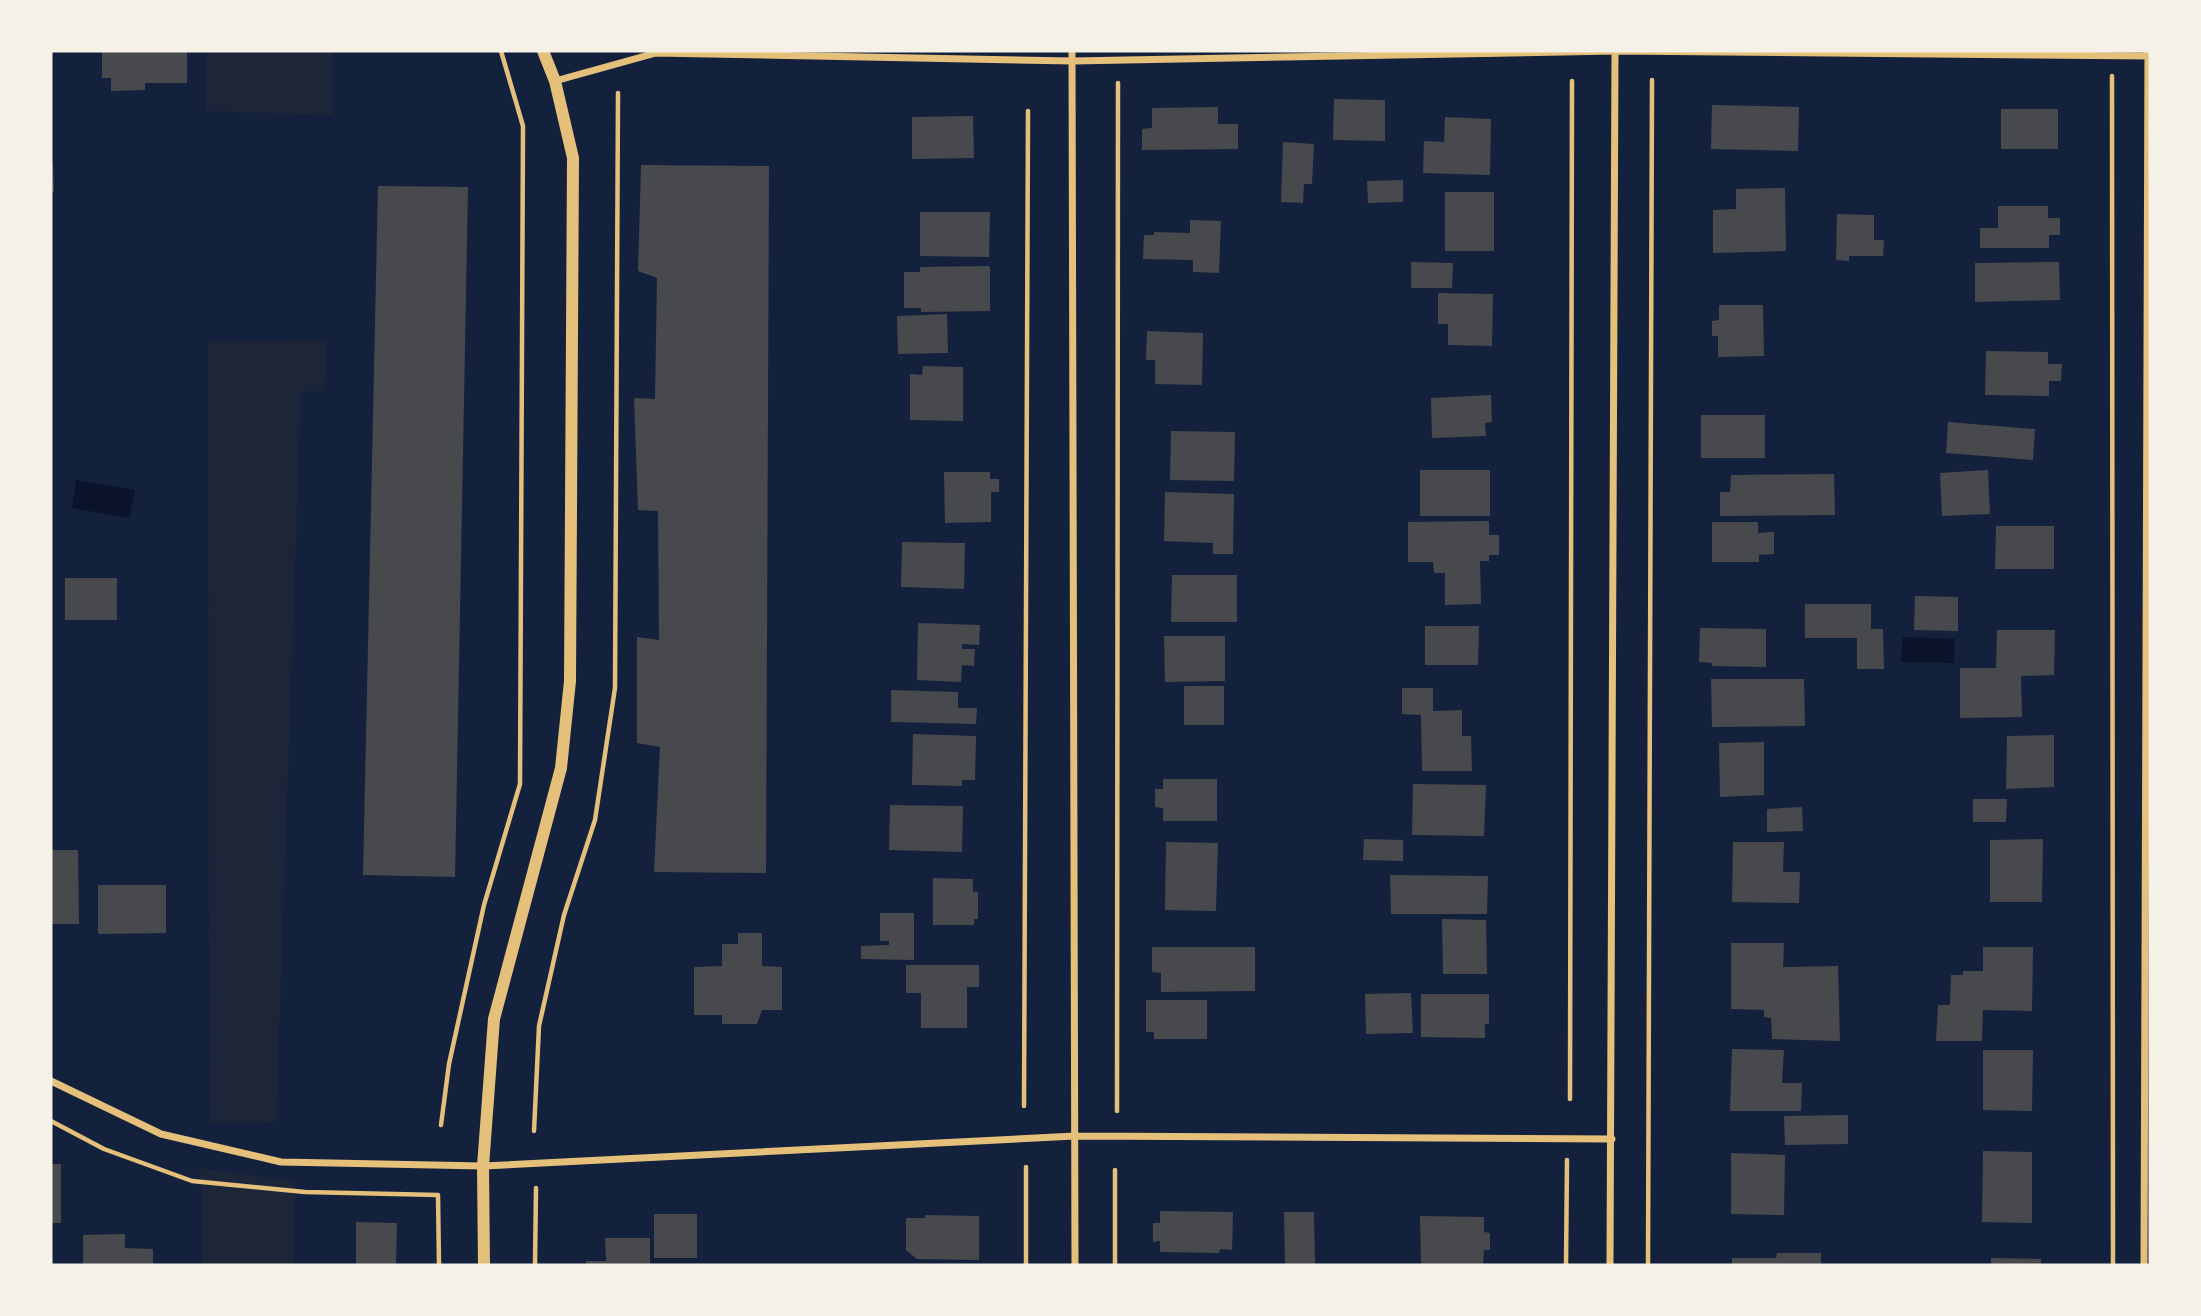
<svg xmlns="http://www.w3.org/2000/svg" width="2201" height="1316" font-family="'Golos Text',sans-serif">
	<rect width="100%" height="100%" fill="#14213d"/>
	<!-- green -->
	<path fill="#1d2539" d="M 206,51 L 333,51 L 332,115 L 206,111 Z
		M 327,340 L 324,391 L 301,391 L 276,1122 L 209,1124 L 208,341 Z
		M 199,1168 L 295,1181 L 294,1265 L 202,1265 L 201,1182 Z"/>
	<!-- water -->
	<path fill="#0b132b" d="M 76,480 L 135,490 L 129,518 L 72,508 Z
		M 1903,637 L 1955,639 L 1954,663 L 1901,662 Z"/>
	<!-- building -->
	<path fill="#48494c" d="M 102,51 L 187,51 L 187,83 L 145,83 L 145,90 L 111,91 L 111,78 L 102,78 Z
		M 1334,99 L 1385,100 L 1385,141 L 1333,140 Z
		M 1712,105 L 1799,107 L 1798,151 L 1711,149 Z
		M 1218,107 L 1218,124 L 1238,124 L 1238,149 L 1142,150 L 1142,129 L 1152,128 L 1152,108 Z
		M 2001,109 L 2058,109 L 2058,149 L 2001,149 Z
		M 973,116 L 974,158 L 912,159 L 912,117 Z
		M 1445,117 L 1491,119 L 1490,175 L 1423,173 L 1424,141 L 1444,142 Z
		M 1283,142 L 1314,144 L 1312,184 L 1304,184 L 1303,203 L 1281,202 Z
		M 51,162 L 53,162 L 54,192 L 51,192 Z
		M 641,165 L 769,166 L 766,873 L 654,872 L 660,747 L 637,743 L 637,637 L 659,640 L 658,511 L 638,510 L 634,398 L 655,399 L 657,278 L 638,271 Z
		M 1403,180 L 1403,202 L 1368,203 L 1367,181 Z
		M 378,186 L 468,187 L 455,877 L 363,875 Z
		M 1785,188 L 1786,251 L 1713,253 L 1713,210 L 1736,209 L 1736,189 Z
		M 1445,192 L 1494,192 L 1494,251 L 1445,251 Z
		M 1998,206 L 2048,206 L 2048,218 L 2060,218 L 2060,235 L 2049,235 L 2049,248 L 1980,248 L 1980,228 L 1998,228 Z
		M 920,212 L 990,212 L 989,257 L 920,256 Z
		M 1837,214 L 1874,215 L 1874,240 L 1884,240 L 1883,256 L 1849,256 L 1849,261 L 1836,260 Z
		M 1190,220 L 1221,221 L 1219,273 L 1193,272 L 1193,260 L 1143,259 L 1144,235 L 1154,235 L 1154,232 L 1190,233 Z
		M 1411,262 L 1453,263 L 1452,288 L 1411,288 Z
		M 2059,262 L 2060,300 L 1975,302 L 1975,263 Z
		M 990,266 L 990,311 L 921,312 L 921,308 L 904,308 L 904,272 L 920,272 L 920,267 Z
		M 1438,293 L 1493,294 L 1492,346 L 1448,345 L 1448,324 L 1438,324 Z
		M 1719,305 L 1763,305 L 1764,356 L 1718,357 L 1718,336 L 1712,336 L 1712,321 L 1719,320 Z
		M 947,314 L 948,353 L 898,354 L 897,316 Z
		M 1147,331 L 1203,333 L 1202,385 L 1155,384 L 1155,360 L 1146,360 Z
		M 1986,351 L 2048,352 L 2048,364 L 2062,364 L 2061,381 L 2049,381 L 2049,396 L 1985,395 Z
		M 923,366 L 963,367 L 963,421 L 910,420 L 910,374 L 922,375 Z
		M 1491,395 L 1492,422 L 1485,423 L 1486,436 L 1432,438 L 1431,398 Z
		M 1701,415 L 1765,415 L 1765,458 L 1701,458 Z
		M 1948,422 L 2035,429 L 2033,460 L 1946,453 Z
		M 1171,431 L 1235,432 L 1234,481 L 1170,480 Z
		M 1420,470 L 1490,470 L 1490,516 L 1420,516 Z
		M 1988,470 L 1990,514 L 1942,516 L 1940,473 Z
		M 944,472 L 990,472 L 990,479 L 999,479 L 999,492 L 991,492 L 991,522 L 945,523 Z
		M 1834,474 L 1835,515 L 1720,516 L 1720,492 L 1730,492 L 1731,475 Z
		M 1165,492 L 1234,494 L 1233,554 L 1213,554 L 1213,543 L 1164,541 Z
		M 1489,521 L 1489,535 L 1499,535 L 1499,555 L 1489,555 L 1489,561 L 1480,561 L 1481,604 L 1445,605 L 1445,573 L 1434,573 L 1433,562 L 1408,562 L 1408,522 Z
		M 1712,522 L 1758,522 L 1758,533 L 1774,532 L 1774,554 L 1759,555 L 1759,562 L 1712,562 Z
		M 1996,526 L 2054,526 L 2054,569 L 1995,569 Z
		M 902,542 L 965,543 L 964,589 L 901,587 Z
		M 1172,575 L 1237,575 L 1237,622 L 1171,622 Z
		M 65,578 L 117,578 L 117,620 L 65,620 Z
		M 1915,596 L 1958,597 L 1958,631 L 1914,630 Z
		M 1805,604 L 1871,604 L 1871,629 L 1883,629 L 1884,669 L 1857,669 L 1857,638 L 1805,638 Z
		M 918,623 L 980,625 L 979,645 L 962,644 L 962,649 L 975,649 L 974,666 L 962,665 L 961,682 L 917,680 Z
		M 1425,626 L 1479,626 L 1478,665 L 1425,665 Z
		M 1700,628 L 1766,629 L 1766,667 L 1712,666 L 1712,663 L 1699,662 Z
		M 1997,630 L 2055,630 L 2054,675 L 2021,676 L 2022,717 L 1960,718 L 1960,668 L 1996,668 Z
		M 1164,636 L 1225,636 L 1225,681 L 1165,682 Z
		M 1711,679 L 1804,679 L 1805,726 L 1712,727 Z
		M 1184,686 L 1224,686 L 1224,725 L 1184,725 Z
		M 1402,688 L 1433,688 L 1433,711 L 1462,710 L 1462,736 L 1471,736 L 1472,771 L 1422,771 L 1421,715 L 1402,714 Z
		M 891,690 L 958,692 L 958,708 L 977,708 L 976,724 L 891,722 Z
		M 913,734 L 976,736 L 975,780 L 962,780 L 962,786 L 912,785 Z
		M 2054,735 L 2054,787 L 2006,789 L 2007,736 Z
		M 1764,742 L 1764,795 L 1720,797 L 1719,743 Z
		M 1163,779 L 1217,779 L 1217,821 L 1163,821 L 1163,808 L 1155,807 L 1155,789 L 1163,789 Z
		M 1413,784 L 1486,785 L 1484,836 L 1412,835 Z
		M 1973,799 L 2007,799 L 2006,822 L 1973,822 Z
		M 890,805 L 963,806 L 962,852 L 889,850 Z
		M 1802,807 L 1803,831 L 1767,832 L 1767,809 Z
		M 1364,839 L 1403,840 L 1403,861 L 1363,860 Z
		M 2043,839 L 2042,902 L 1990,902 L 1990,840 Z
		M 1166,842 L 1218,843 L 1216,911 L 1165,910 Z
		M 1733,842 L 1784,842 L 1783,872 L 1800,872 L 1799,903 L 1732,902 Z
		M 51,850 L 78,850 L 79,924 L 51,924 Z
		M 1390,875 L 1488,876 L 1487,914 L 1391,914 Z
		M 933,878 L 973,879 L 973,892 L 978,892 L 978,919 L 974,919 L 974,925 L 933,925 Z
		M 98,885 L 166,885 L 166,933 L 98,934 Z
		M 880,913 L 914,913 L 914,960 L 861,959 L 861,946 L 889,945 L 889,941 L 880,941 Z
		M 1442,919 L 1486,920 L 1487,974 L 1443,974 Z
		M 738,933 L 762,933 L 762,966 L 782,967 L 782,1010 L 762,1010 L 757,1024 L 722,1024 L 722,1015 L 694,1015 L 694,967 L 722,966 L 722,944 L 738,944 Z
		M 1731,943 L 1784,943 L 1783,967 L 1838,966 L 1840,1041 L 1772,1039 L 1771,1018 L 1764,1017 L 1764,1010 L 1731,1009 Z
		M 1152,947 L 1255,947 L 1255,991 L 1161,992 L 1161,973 L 1152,972 Z
		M 1983,947 L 2033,947 L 2032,1011 L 1983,1010 L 1982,1041 L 1936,1041 L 1938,1005 L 1950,1005 L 1951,975 L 1963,975 L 1963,971 L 1983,971 Z
		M 906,965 L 979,965 L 979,987 L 967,987 L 967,1028 L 921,1028 L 921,993 L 906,993 Z
		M 1411,993 L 1413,1033 L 1366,1034 L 1365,994 Z
		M 1421,994 L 1489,994 L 1489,1024 L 1485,1024 L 1485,1038 L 1421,1037 Z
		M 1146,1000 L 1207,1000 L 1207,1039 L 1154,1039 L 1154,1032 L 1146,1032 Z
		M 1732,1049 L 1784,1050 L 1782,1083 L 1802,1083 L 1801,1111 L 1730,1111 Z
		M 1983,1050 L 2033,1050 L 2032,1111 L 1983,1110 Z
		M 1848,1115 L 1848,1144 L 1785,1145 L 1784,1116 Z
		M 1983,1151 L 2032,1152 L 2032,1223 L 1982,1222 Z
		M 1731,1153 L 1785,1155 L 1784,1215 L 1731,1214 Z
		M 51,1164 L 61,1164 L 61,1223 L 51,1223 Z
		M 1160,1211 L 1233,1212 L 1232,1250 L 1220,1249 L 1219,1253 L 1160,1252 L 1160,1241 L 1153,1242 L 1153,1223 L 1160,1223 Z
		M 1284,1212 L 1314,1212 L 1315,1265 L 1285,1265 Z
		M 654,1214 L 697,1214 L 697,1258 L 654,1258 Z
		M 925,1215 L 979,1216 L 979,1260 L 917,1259 L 906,1250 L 906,1218 L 925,1218 Z
		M 1420,1216 L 1484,1217 L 1484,1232 L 1490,1233 L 1490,1250 L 1484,1250 L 1483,1265 L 1421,1265 Z
		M 356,1222 L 397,1223 L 396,1265 L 356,1265 Z
		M 125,1234 L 125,1248 L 153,1249 L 153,1265 L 83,1265 L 83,1235 Z
		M 605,1238 L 650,1238 L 650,1265 L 586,1265 L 586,1261 L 606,1261 Z
		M 1777,1253 L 1821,1253 L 1821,1265 L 1732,1265 L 1732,1258 L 1776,1258 Z
		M 1991,1258 L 2041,1259 L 2041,1265 L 1991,1265 Z"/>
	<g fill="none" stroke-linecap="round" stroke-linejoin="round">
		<!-- path -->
		<path stroke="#e5c07b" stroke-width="4.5" d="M 2112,76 L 2113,1265
			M 1570,1099 L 1572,81
			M 1024,1106 L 1028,111
			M 1117,1111 L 1118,83
			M 51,1121 L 104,1149 L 192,1181 L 305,1192 L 438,1195 L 439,1265
			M 441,1125 L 449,1064 L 484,905 L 520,784 L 523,126 L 501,51
			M 534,1131 L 539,1026 L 564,915 L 595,820 L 615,688 L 618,93
			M 1026,1167 L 1026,1265
			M 1115,1170 L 1115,1265
			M 535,1265 L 536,1188
			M 1566,1265 L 1567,1160
			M 1648,1265 L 1652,80"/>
		<!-- minor -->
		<path stroke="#e5c07b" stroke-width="7" d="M 1072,51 L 1075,1265
			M 555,81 L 656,53 L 1073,61 L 1615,51 L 2150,56
			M 51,1081 L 161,1134 L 281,1162 L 483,1166 L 1075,1136 L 1612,1139
			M 1610,1265 L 1615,51
			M 2144,1265 L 2148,51"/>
		<!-- tertiary -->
		<path stroke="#e5c07b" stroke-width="12" d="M 484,1265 L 483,1166 L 494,1019 L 561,768 L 570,681 L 573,158 L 555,81 L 543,51"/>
	</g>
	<!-- border -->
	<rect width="2201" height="1316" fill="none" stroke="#f6f1e7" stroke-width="105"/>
</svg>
